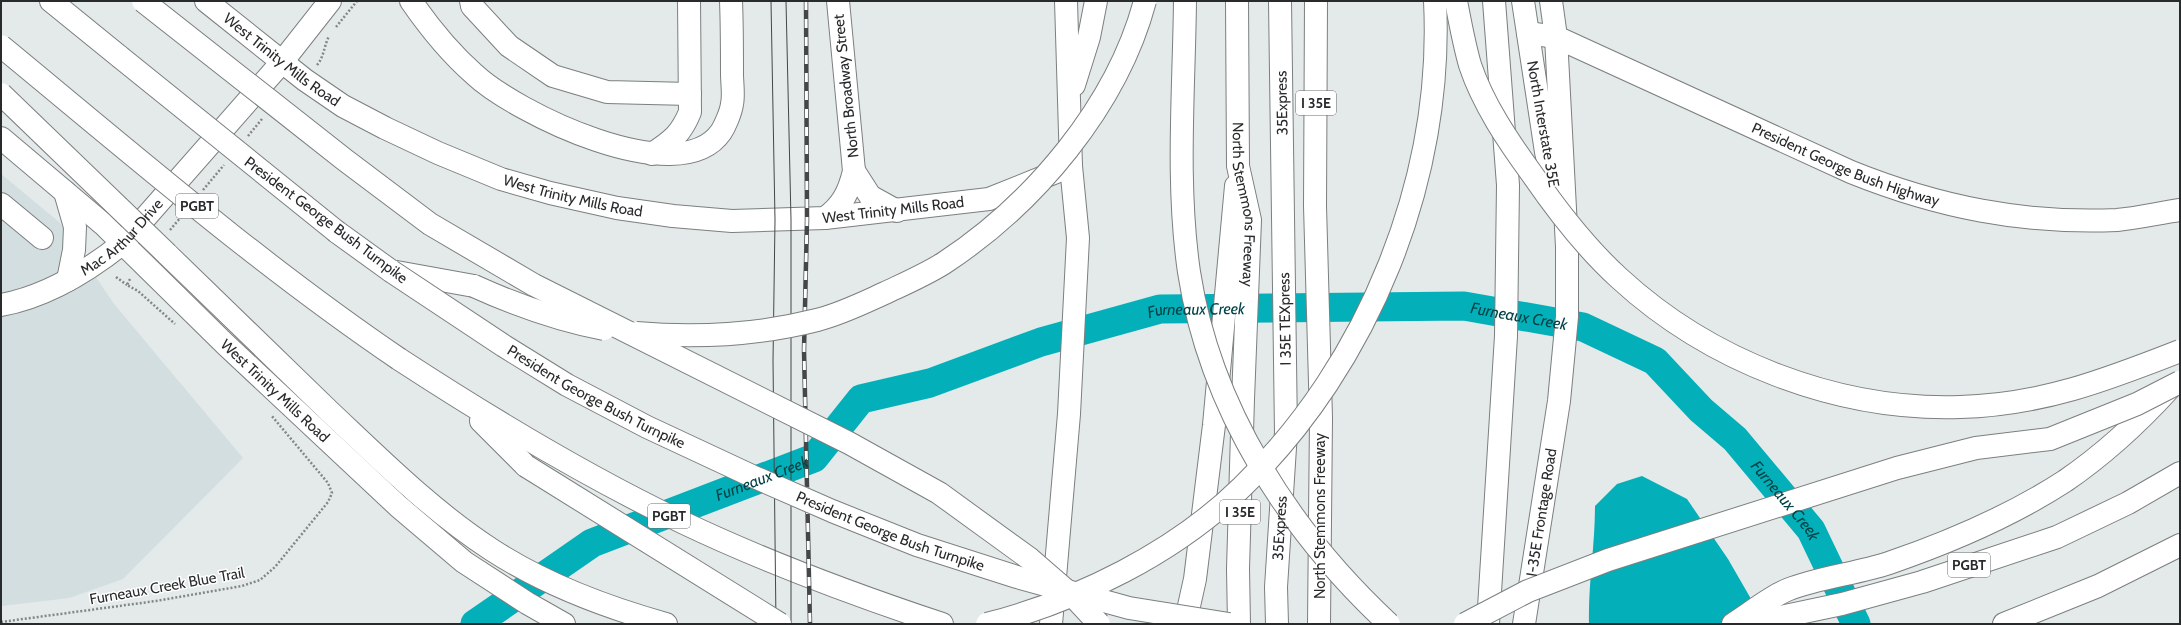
<svg xmlns="http://www.w3.org/2000/svg" width="2181" height="625" font-family="Cabin,sans-serif">
	<rect width="100%" height="100%" fill="#e4e9e9"/>
	<!-- built -->
	<path fill="#d2dedf" d="M 1,174 L 59,222 L 114,304 L 243,458 L 123,579 L 69,598 L 1,606 Z"/>
	<!-- water -->
	<path fill="#03b0b9" d="M 1642,476 L 1687,499 L 1728,559 L 1762,618 L 1764,624 L 1589,624 C 1588,584 1595,546 1595,506 L 1617,484 Z"/>
	<g fill="none" stroke-linecap="round" stroke-linejoin="round">
		<!-- river -->
		<path stroke="#03b0b9" stroke-width="29" id="s1" d="M 475,624 L 592,543 L 814,458 L 861,399 L 930,383 L 1041,342 L 1160,309 L 1464,306 L 1583,327 L 1655,361 L 1701,410 L 1735,439 L 1811,530 L 1856,624"/>
		<!-- minor casing -->
		<g stroke="#7b7f7f" stroke-width="24">
			<g id="minor">
				<path d="M 411,1 C 429,27 450,53 474,74 C 514,112 679,193 721,132 C 725,126 731,112 732,104 C 734,95 732,83 732,74 C 732,49 732,25 731,1"/>
				<path d="M 471,1 L 472,6 L 509,46 L 553,76 L 607,92 L 690,94"/>
				<path d="M 652,154 C 672,141 681,134 690,112 L 689,1"/>
				<path d="M 854,171 L 870,196 L 897,211"/>
				<path d="M 1,204 L 42,238"/>
				<path d="M 825,218 C 842,206 849,192 854,171 L 838,1"/>
				<path id="s2" d="M 1,305 C 45,297 88,271 123,243 L 282,62 L 330,1"/>
			</g>
		</g>
		<!-- major casing -->
		<g stroke="#7b7f7f" stroke-width="24">
			<g id="major">
				<path id="s3" d="M 206,1 L 305,80 L 343,106 L 385,128 L 438,153 L 501,179 L 550,193 L 617,208 L 673,216 L 732,221 L 825,218 L 989,199 L 1071,166 L 1066,1"/>
				<path d="M 1523,1 L 1546,152 L 1553,183"/>
				<path id="s4" d="M 1528,33 L 1556,37 L 1851,172 C 1938,207 2023,224 2117,220 C 2138,218 2159,213 2180,210"/>
				<path d="M 1074,85 L 1089,37 L 1096,1"/>
				<path id="s5" d="M 1,138 L 103,224 L 225,344 L 398,506 L 464,562 L 527,603 L 564,624"/>
				<path d="M 65,192 L 75,227 L 74,250 L 68,280"/>
				<path d="M 1051,624 L 1069,414 L 1078,238 L 1071,166"/>
				<path id="s6" d="M 1524,624 L 1559,401 L 1567,317 L 1567,247 L 1556,37 L 1551,1"/>
			</g>
		</g>
		<!-- highway casing -->
		<g stroke="#7b7f7f" stroke-width="24">
			<g id="highway">
				<path d="M 51,1 L 120,57"/>
				<path id="s7" d="M 1237,1 L 1238,166 L 1250,220 L 1243,399 L 1238,569 L 1239,624"/>
				<path d="M 1316,1 L 1315,206 L 1321,418 L 1319,624"/>
				<path d="M 337,232 L 391,271 L 474,286"/>
				<path d="M 167,254 C 221,306 275,358 329,411 C 381,460 432,511 492,550 C 546,585 605,607 666,624"/>
				<path d="M 399,359 C 491,419 585,476 684,523 C 768,563 855,595 942,624"/>
				<path d="M 481,421 L 526,466"/>
				<path d="M 1185,624 L 1195,579 L 1214,425 L 1236,186"/>
				<path id="s8" d="M 1277,624 L 1276,587 L 1286,432 L 1280,1"/>
				<path d="M 1488,624 L 1506,336 L 1508,185 L 1494,1"/>
				<path d="M 1733,624 C 1749,614 1770,597 1787,590 C 1820,577 1856,574 1889,563 C 1950,542 2011,516 2065,481 C 2103,455 2138,423 2169,389"/>
				<path d="M 1747,624 L 1842,604 L 1922,582 L 2057,537 L 2128,503 L 2180,473"/>
				<path d="M 2004,624 L 2098,586 L 2180,545"/>
			</g>
		</g>
		<!-- path -->
		<path stroke="#838686" stroke-width="2.5" stroke-dasharray="2 2" stroke-linecap="butt" d="M 336,27 L 357,1
			M 317,65 C 324,57 324,46 329,36
			M 248,136 L 262,119
			M 203,190 L 224,165
			M 170,230 L 181,217
			M 116,277 L 127,285
			M 130,279 L 127,285 L 138,291 L 175,324
			M 1,622 L 156,601 L 242,586 L 260,580 L 275,567 L 328,502 L 332,493 L 328,483 L 271,415"/>
		<!-- minor -->
		<use href="#minor" stroke="#fff" stroke-width="22"/>
		<!-- major -->
		<use href="#major" stroke="#fff" stroke-width="22"/>
		<!-- highway -->
		<use href="#highway" stroke="#fff" stroke-width="22"/>
		<!-- tram -->
		<path stroke="#444647" stroke-width="1" d="M 771,1 L 775,220 L 773,361 L 776,624
			M 786,1 L 791,220 L 791,624"/>
		<!-- rail casing -->
		<g stroke="#444647" stroke-width="4.5">
			<path id="rail" d="M 806,1 L 807,220 L 804,350 L 810,624"/>
		</g>
		<!-- rail -->
		<use href="#rail" stroke="#fff" stroke-width="3" stroke-dasharray="9" stroke-linecap="butt"/>
		<!-- highway-bridge casing -->
		<g stroke="#7b7f7f" stroke-width="24" stroke-linecap="butt">
			<g id="highway-bridge">
				<path d="M 143,1 L 345,160 L 430,224 L 534,285 L 849,443 L 939,493 L 1030,559 L 1075,598 L 1099,624"/>
				<path d="M 1185,1 C 1184,90 1176,183 1189,272 C 1210,409 1290,532 1389,624"/>
				<path d="M 1456,1 C 1460,22 1464,44 1470,65 C 1483,104 1508,141 1532,174 C 1558,212 1585,247 1619,278 C 1709,361 1837,411 1960,407 C 2041,405 2106,380 2180,351"/>
				<path d="M 1,46 C 131,153 259,264 399,359"/>
				<path d="M 120,57 L 337,232"/>
				<path d="M 1,94 L 167,254"/>
				<path id="s9" d="M 391,271 L 504,346 L 567,385 L 647,427 L 752,476 L 832,511 L 917,545 L 1017,577 L 1129,608 L 1229,624"/>
				<path d="M 474,286 C 518,306 557,320 604,329"/>
				<path d="M 636,333 C 697,338 758,335 817,320 C 841,314 863,303 885,293 C 904,284 925,275 944,263 C 1034,204 1117,106 1145,1"/>
				<path d="M 526,466 L 780,624"/>
				<path d="M 987,624 C 1077,601 1175,553 1242,487 C 1369,364 1444,178 1435,1"/>
				<path d="M 1465,624 L 1528,591 L 1608,560 L 1897,468 L 1976,448 L 2050,439 L 2137,404 L 2180,382"/>
			</g>
		</g>
		<!-- highway-bridge -->
		<use href="#highway-bridge" stroke="#fff" stroke-width="22"/>
	</g>
	<g text-anchor="middle" stroke-width="3" stroke-linejoin="round" paint-order="stroke">
		<!-- shield labels -->
		<g fill="#fff" stroke="#696a6b" stroke-width="1">
			<rect x="1296" y="91" width="40" height="24" rx="3"/>
			<rect x="176" y="194" width="42" height="24" rx="3"/>
			<rect x="1220" y="500" width="40" height="24" rx="3"/>
			<rect x="648" y="504" width="42" height="24" rx="3"/>
			<rect x="1948" y="553" width="42" height="24" rx="3"/>
		</g>
		<g font-size="14" font-weight="bold" fill="#292a2b">
			<text x="1316" y="108">I 35E</text>
			<text x="197" y="211">PGBT</text>
			<text x="1240" y="517">I 35E</text>
			<text x="669" y="521">PGBT</text>
			<text x="1969" y="570">PGBT</text>
		</g>
		<!-- street labels -->
		<g font-size="15" fill="#292a2b" stroke="#fff">
			<text dy="5" stroke="none"><textPath href="#s3" startOffset="96">West Trinity Mills Road</textPath></text>
			<text transform="translate(846 86) rotate(-96)" y="5">North Broadway Street</text>
			<text transform="translate(1282 103) rotate(-91)" y="5">35Express</text>
			<text transform="translate(1543 124) rotate(80)" y="5">North Interstate 35E</text>
			<text dy="5" stroke="none"><textPath href="#s4" startOffset="345">President George Bush Highway</textPath></text>
			<text dy="5" stroke="none"><textPath href="#s3" startOffset="421">West Trinity Mills Road</textPath></text>
			<text dy="5" stroke="none"><textPath href="#s7" startOffset="204">North Stemmons Freeway</textPath></text>
			<text dy="5" stroke="none"><textPath href="#s3" startOffset="744">West Trinity Mills Road</textPath></text>
			<text transform="translate(326 220) rotate(37)" y="5">President George Bush Turnpike</text>
			<text dy="5" stroke="none"><textPath href="#s2" startOffset="141">Mac Arthur Drive</textPath></text>
			<text transform="translate(1285 319) rotate(-91)" y="5">I 35E TEXpress</text>
			<text dy="5" stroke="none"><textPath href="#s5" startOffset="373">West Trinity Mills Road</textPath></text>
			<text dy="5" stroke="none"><textPath href="#s9" startOffset="241">President George Bush Turnpike</textPath></text>
			<text dy="5" stroke="none"><textPath href="#s6" startOffset="113">I-35E Frontage Road</textPath></text>
			<text transform="translate(1320 516) rotate(-90)" y="5">North Stemmons Freeway</text>
			<text dy="5" stroke="none"><textPath href="#s8" startOffset="96">35Express</textPath></text>
			<text dy="5" stroke="none"><textPath href="#s9" startOffset="565">President George Bush Turnpike</textPath></text>
			<text transform="translate(167 586) rotate(-10)" y="5">Furneaux Creek Blue Trail</text>
		</g>
		<!-- water labels -->
		<g font-size="16" font-style="italic" fill="#024347" stroke="#fff">
			<text dy="6" stroke="none"><textPath href="#s1" startOffset="804">Furneaux Creek</textPath></text>
			<text dy="6" stroke="none"><textPath href="#s1" startOffset="1128">Furneaux Creek</textPath></text>
			<text dy="6" stroke="none"><textPath href="#s1" startOffset="324">Furneaux Creek</textPath></text>
			<text dy="6" stroke="none"><textPath href="#s1" startOffset="1464">Furneaux Creek</textPath></text>
		</g>
	</g>
	<!-- border -->
	<rect width="2181" height="625" fill="none" stroke="#292a2b" stroke-width="4"/>
</svg>
